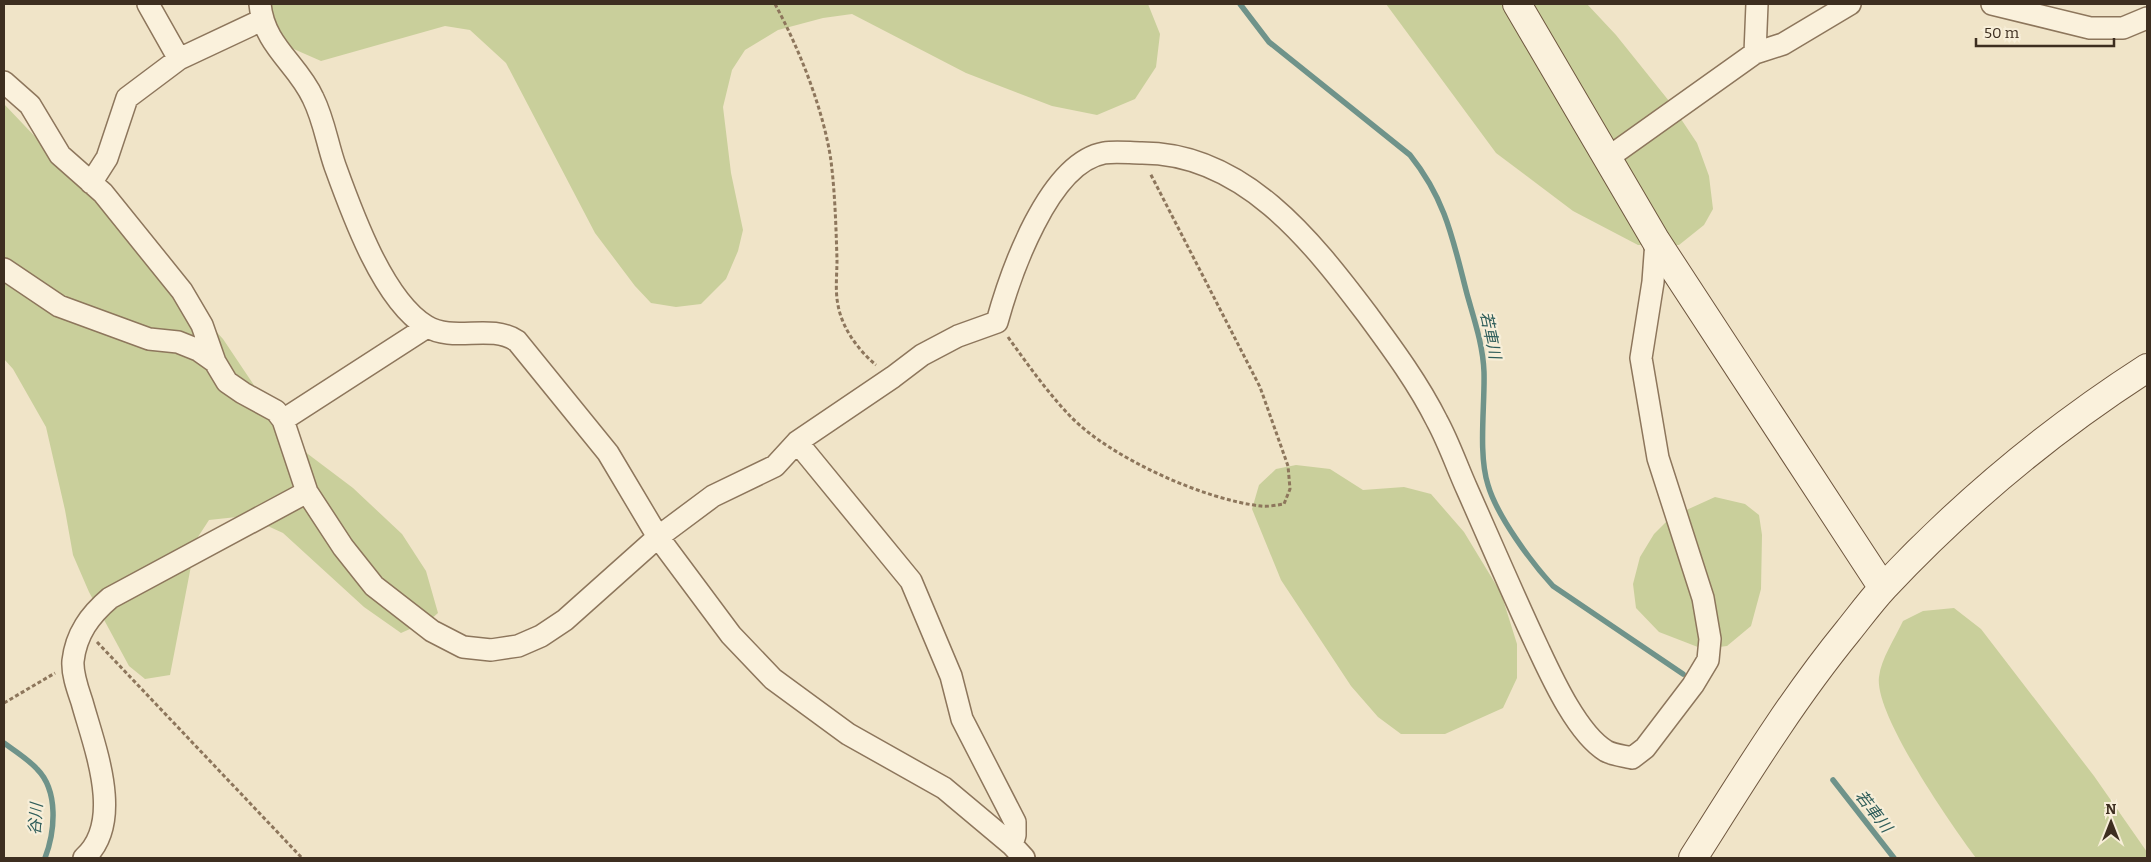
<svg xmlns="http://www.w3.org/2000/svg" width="2151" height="862" font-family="Bitter,'Noto Sans JP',serif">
	<rect width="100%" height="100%" fill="#f0e4c8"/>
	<!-- green -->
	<path fill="#c9cf9b" d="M 248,4 L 1148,4 L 1160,34 L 1156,67 L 1135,99 L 1097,115 L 1052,106 L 966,73 L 852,14 L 823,18 L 778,30 L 745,50 L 732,70 L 723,107 L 731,173 L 743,230 L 738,251 L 726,279 L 701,304 L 676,307 L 651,303 L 635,286 L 595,233 L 506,63 L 470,30 L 445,26 L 321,61 L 264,36 Z
		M 1386,4 L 1587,4 L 1616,35 L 1669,101 L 1697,143 L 1709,176 L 1713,209 L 1704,225 L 1679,245 L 1638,245 L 1573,211 L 1496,153 Z
		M 4,104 L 101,206 L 223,339 L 292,442 L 353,488 L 402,534 L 426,571 L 438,613 L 430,620 L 401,633 L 364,607 L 283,533 L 246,516 L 209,520 L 196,540 L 170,675 L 145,679 L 129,666 L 89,592 L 73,555 L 65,510 L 46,427 L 13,369 L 4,359 Z
		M 1296,465 L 1330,469 L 1363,490 L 1404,487 L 1431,494 L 1464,532 L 1501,593 L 1517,644 L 1517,678 L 1503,708 L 1445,734 L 1401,734 L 1378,717 L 1351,686 L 1281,580 L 1252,509 L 1259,485 L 1276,469 Z
		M 1715,497 L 1745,504 L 1759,515 L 1762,535 L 1761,589 L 1751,626 L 1727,646 L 1703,649 L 1659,632 L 1636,608 L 1633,584 L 1640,557 L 1654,534 L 1671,517 Z
		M 1954,608 L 1981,629 L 2094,776 L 2147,852 L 2147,858 L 1976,858 C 1952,826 1874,714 1879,677 C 1881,659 1895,638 1903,621 L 1923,611 Z"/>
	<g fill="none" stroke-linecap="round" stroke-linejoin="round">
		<!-- stream -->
		<path stroke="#6f938a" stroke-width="5.5" d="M 1240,4 L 1269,42 L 1410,155 C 1446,200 1453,240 1467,294 C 1474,319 1483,345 1484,372 C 1485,405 1478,454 1488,485 C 1497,516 1531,562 1553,586 L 1683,674
			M 4,743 C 15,751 28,759 37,769 C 59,791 55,832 45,858
			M 1833,780 L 1894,858"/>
		<!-- street casing -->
		<g stroke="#8d765c" stroke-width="24">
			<path id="street" d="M 148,4 L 179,59
				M 260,4 C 264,46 297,63 313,98 C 324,120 327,143 335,166 C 352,213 383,300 426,326 C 454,343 490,323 517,341 L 608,453 L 658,537 L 731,635 L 773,679 L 848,734 L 944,788 L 1012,845 L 1024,858
				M 1992,4 L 2090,28 L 2123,28 L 2147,18
				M 1755,53 L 1757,4
				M 4,82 L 30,105 L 60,155 L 103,193 L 182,291 L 202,325 L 215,362 L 227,382 L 243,393 L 276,411 L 283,420 L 307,492 L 343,547 L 374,586 L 432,631 L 463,647 L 491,650 L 518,646 L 541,636 L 565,620 L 658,537 L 713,496 L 775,466 L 797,442 L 893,377 L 922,355 L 958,336 L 997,322 C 1010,275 1048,163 1104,153 C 1116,151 1130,153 1142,153 C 1243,153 1311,240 1367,314 C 1392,348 1418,383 1437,421 C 1449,443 1457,467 1467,489 C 1491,543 1514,597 1539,650 C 1553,680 1578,734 1606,751 C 1613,755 1625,756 1632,758 L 1645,748 L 1693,685 L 1708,660 L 1710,639 L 1703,598 L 1658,458 L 1641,358 L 1653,282 L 1656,241
				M 1609,157 L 1755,53 L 1783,44 L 1850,4
				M 91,183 L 107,158 L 127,98 L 179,59 L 262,20
				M 4,269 L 59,306 L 149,339 L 178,342 L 198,350 L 215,362
				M 283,420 L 427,327
				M 797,442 L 911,581 L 951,676 L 962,719 L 1015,822 L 1015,835 L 1012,845
				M 84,858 C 125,822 94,746 82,702 C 78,690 72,674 73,661 C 76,634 90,615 110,598 L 307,492"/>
		</g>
		<!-- secondary casing -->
		<g stroke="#6f573f" stroke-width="30">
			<path id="secondary" d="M 1517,4 L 1656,241 L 1883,588
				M 1693,858 C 1742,781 1790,702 1848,631 C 1860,616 1871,601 1884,587 C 1961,505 2052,429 2147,368"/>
		</g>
		<!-- path -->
		<path stroke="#8d765c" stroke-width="3" stroke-dasharray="4 2.5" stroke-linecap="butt" d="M 775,4 C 799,48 824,111 831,161 C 835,193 836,227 837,260 C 837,274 835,291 838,305 C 842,328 858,350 876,365
			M 1008,337 C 1028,365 1048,393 1071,417 C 1111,458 1205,500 1261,506 C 1268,507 1277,505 1284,504 L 1290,489 L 1288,466 L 1260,387 L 1150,173
			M 97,642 L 302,858
			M 4,703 L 55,673"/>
		<!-- street -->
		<use href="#street" stroke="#faf1dc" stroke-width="21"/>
		<!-- secondary -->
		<use href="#secondary" stroke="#faf1dc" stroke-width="28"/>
	</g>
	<g text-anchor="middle" stroke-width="4.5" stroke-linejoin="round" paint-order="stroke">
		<!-- water labels -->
		<g font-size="16" font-style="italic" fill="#2f5d5a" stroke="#f7eed8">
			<text transform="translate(1491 335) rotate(78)" y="6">若車川</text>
			<text transform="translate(1874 811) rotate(52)" y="6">若車川</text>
			<text transform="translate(35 819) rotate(-86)" y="6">谷川</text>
		</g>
	</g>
	<!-- border -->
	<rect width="2151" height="862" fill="none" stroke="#3d2e20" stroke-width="10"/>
	<!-- north arrow -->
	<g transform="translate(2111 822)" stroke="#f7eed8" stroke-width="4" paint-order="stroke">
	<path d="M0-4L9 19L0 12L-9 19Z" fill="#3d2e20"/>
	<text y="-8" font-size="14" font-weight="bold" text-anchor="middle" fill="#3d2e20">N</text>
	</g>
	<!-- scale -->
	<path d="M1976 38v8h138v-8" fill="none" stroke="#3d2e20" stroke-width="2.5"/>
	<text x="1984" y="38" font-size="15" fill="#3d2e20" stroke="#f7eed8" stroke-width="4" paint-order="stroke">50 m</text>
</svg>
